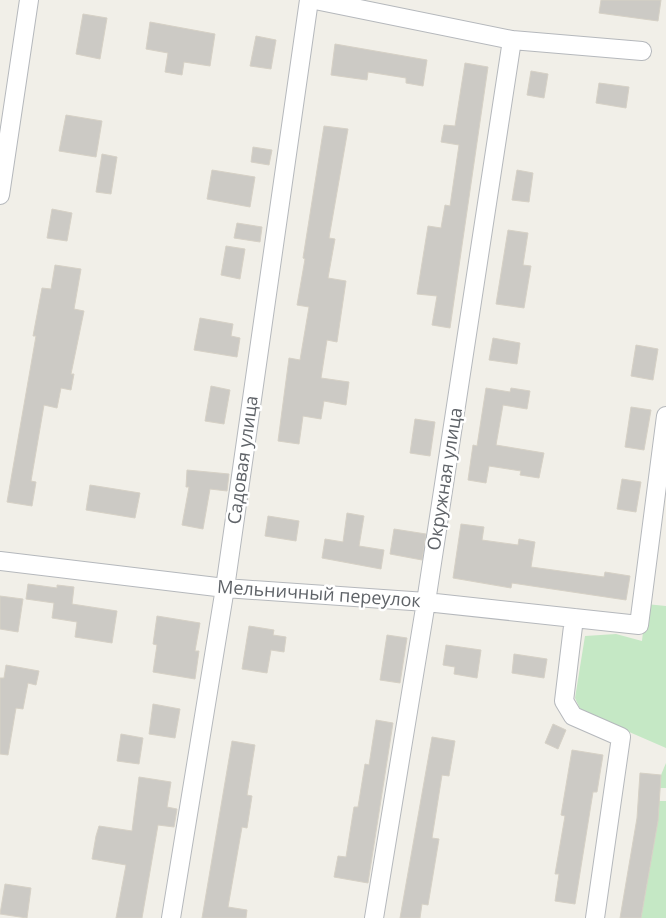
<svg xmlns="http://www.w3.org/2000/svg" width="666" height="918" font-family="'Open Sans',sans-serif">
	<rect width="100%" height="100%" fill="#f1efe8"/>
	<!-- green -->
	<path fill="#c5e8c5" d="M 646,604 L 666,606 L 666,748 L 581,711 L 575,698 L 585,636 L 616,634 L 642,641 Z
		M 666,763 L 666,788 L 660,788 L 661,775 Z
		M 659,801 L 666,801 L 666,918 L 641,918 L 658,821 Z"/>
	<!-- building -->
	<path fill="#cccac5" stroke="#d6d1c6" d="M 601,0 L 661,0 L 658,21 L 599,13 Z
		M 83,14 L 107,18 L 100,59 L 76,54 Z
		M 150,22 L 215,34 L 210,66 L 184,62 L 182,75 L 165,72 L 168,53 L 146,49 Z
		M 256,36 L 276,40 L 271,69 L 250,66 Z
		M 335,44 L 427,60 L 423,86 L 406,83 L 406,78 L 368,72 L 367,80 L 331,75 Z
		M 465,63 L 488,67 L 450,328 L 432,325 L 437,296 L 417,294 L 428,226 L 441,228 L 445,205 L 450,206 L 459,145 L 441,142 L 444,125 L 455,126 Z
		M 531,71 L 548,74 L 544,98 L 527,95 Z
		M 599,83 L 629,87 L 626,108 L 596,103 Z
		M 66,115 L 102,121 L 96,157 L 59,151 Z
		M 324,126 L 348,129 L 329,238 L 335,239 L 328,278 L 346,281 L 337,342 L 327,340 L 321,378 L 349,382 L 346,405 L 324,401 L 321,419 L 303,416 L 299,444 L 278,441 L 289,358 L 300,360 L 309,307 L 297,305 L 305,259 L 303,258 Z
		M 253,147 L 272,150 L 269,165 L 251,162 Z
		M 102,154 L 117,157 L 111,194 L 96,192 Z
		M 212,170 L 255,177 L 250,207 L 207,199 Z
		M 517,170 L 533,173 L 529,202 L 512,200 Z
		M 52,209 L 72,213 L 67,241 L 47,238 Z
		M 237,223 L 262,227 L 260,242 L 234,238 Z
		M 508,230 L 528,233 L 523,265 L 531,266 L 524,308 L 496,304 Z
		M 226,246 L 245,249 L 240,279 L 221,275 Z
		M 55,265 L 81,269 L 74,309 L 84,311 L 71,374 L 74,374 L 71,390 L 61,388 L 57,408 L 44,405 L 31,481 L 36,482 L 32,506 L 7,502 L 36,336 L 33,336 L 42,288 L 51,289 Z
		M 200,318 L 233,324 L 231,336 L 240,338 L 237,357 L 194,350 Z
		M 493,338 L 520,343 L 517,364 L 489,360 Z
		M 636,345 L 658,349 L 653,380 L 631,376 Z
		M 211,386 L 230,390 L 224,424 L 205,421 Z
		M 486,388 L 510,392 L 511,388 L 530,391 L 527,409 L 503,405 L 496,445 L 544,453 L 539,478 L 520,475 L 521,471 L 489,466 L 486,483 L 468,480 L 473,445 L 477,446 Z
		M 631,407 L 651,410 L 644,450 L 625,447 Z
		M 415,419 L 435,422 L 430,456 L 410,453 Z
		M 187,470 L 229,474 L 227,491 L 210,489 L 203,529 L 182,525 L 189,487 L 186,487 Z
		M 622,479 L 641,482 L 636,512 L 617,509 Z
		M 90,485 L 140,493 L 135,518 L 86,510 Z
		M 347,513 L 364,516 L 359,546 L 384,550 L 381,569 L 322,558 L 325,539 L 343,542 Z
		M 268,516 L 299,521 L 296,541 L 265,536 Z
		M 461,524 L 484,527 L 482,540 L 518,545 L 519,539 L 535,542 L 531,567 L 604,577 L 605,572 L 630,576 L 626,600 L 512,583 L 511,588 L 453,578 Z
		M 394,529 L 426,534 L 422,560 L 390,554 Z
		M 28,584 L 57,588 L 57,585 L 74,587 L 72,604 L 117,611 L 112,643 L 75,637 L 77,622 L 52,618 L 54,603 L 26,599 Z
		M 0,596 L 23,599 L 18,632 L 0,629 Z
		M 157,616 L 200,623 L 195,651 L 199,651 L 195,679 L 153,672 L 157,645 L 153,644 Z
		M 249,626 L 274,630 L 273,635 L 286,637 L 284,652 L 271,650 L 267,673 L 242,669 Z
		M 387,635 L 407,638 L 400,683 L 380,680 Z
		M 446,645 L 481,650 L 477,678 L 454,674 L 455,667 L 443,665 Z
		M 514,654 L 547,659 L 544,678 L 512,673 Z
		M 6,665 L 39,671 L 36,685 L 28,683 L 23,709 L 16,708 L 8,755 L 0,754 L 0,678 L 4,678 Z
		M 153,704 L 180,709 L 175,738 L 149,734 Z
		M 376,720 L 393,723 L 368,883 L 334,877 L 338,856 L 346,857 L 354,807 L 358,807 L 365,764 L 369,765 Z
		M 553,724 L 566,730 L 558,749 L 545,743 Z
		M 121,734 L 143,738 L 139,764 L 117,761 Z
		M 432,737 L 455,741 L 449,776 L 442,775 L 432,838 L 439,839 L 428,905 L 422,904 L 420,918 L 400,918 Z
		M 232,741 L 255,745 L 247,795 L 252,796 L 247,828 L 242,827 L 228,907 L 247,910 L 246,918 L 202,918 Z
		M 572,750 L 603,755 L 597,792 L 593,792 L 575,904 L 555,901 L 559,874 L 555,874 L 565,816 L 561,815 Z
		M 640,773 L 661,775 L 658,821 L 641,918 L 620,918 L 637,818 Z
		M 139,777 L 171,782 L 167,807 L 177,809 L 174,827 L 158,825 L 142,918 L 116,918 L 126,865 L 92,859 L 96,836 L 99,826 L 132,831 Z
		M 5,884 L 31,888 L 27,918 L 0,914 Z"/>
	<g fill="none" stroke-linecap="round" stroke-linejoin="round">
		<!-- street casing -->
		<g stroke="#b5b8bc" stroke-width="20">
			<path id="street" d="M 315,0 L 512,40 L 642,51
				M 0,195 L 29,0
				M 0,561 L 225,588 L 426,602 L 639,625 L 666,416
				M 574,618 L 564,701 L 573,716 L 621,737 L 595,918
				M 171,918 L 225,588 L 309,0
				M 374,918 L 426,602 L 512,40"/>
		</g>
		<!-- street -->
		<use href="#street" stroke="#fff" stroke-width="18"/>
	</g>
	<g text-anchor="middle" stroke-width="5" stroke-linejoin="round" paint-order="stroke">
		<!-- street labels -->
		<g font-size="18" fill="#5f6368" stroke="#fff">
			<text transform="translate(243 460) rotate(-82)" y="6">Садовая улица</text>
			<text transform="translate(445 479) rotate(-81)" y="6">Окружная улица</text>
			<text transform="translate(319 594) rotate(4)" y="6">Мельничный переулок</text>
		</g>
	</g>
</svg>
